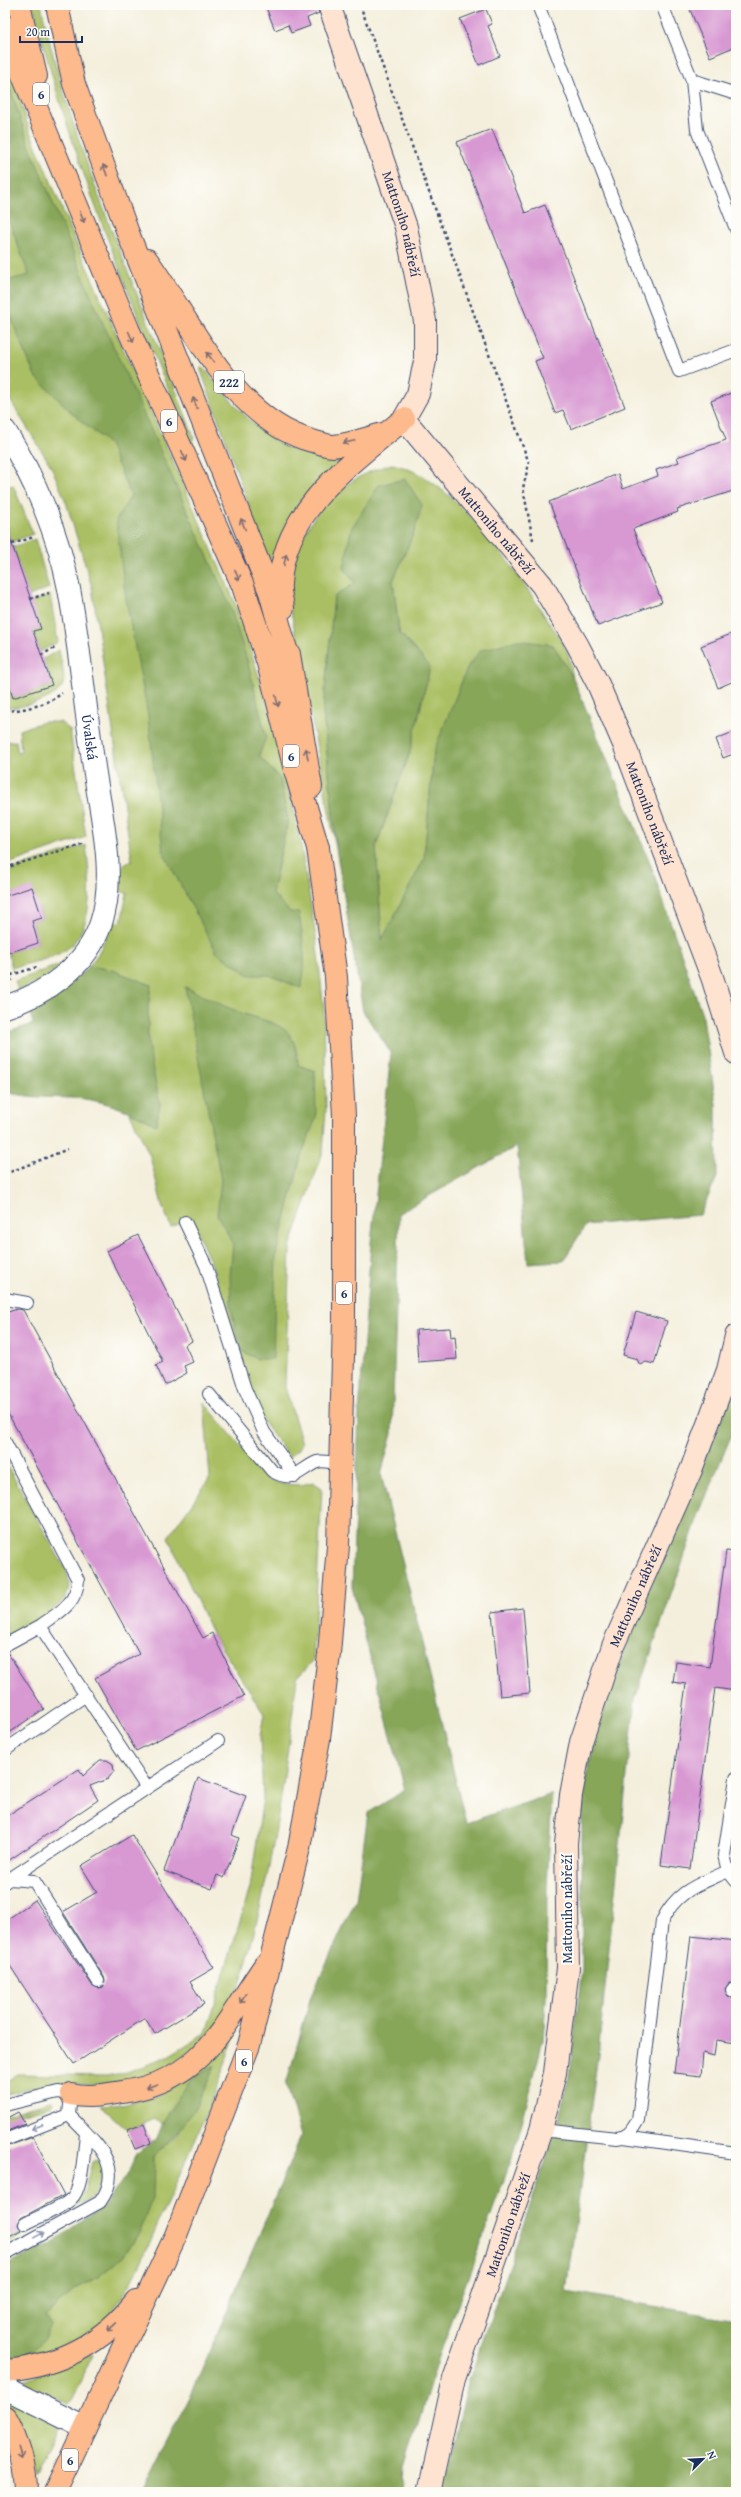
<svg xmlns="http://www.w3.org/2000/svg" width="741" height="2497" font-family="'Gentium Book Plus',serif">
	<rect width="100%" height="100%" fill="#fdfcf7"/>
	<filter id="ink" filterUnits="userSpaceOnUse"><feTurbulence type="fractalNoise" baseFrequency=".025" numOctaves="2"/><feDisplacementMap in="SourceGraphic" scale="8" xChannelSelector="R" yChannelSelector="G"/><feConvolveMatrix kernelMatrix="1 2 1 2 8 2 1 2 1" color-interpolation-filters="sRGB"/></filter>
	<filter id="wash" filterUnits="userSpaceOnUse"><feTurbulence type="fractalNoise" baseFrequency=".012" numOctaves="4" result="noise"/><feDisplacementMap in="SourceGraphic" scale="16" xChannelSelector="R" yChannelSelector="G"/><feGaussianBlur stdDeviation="0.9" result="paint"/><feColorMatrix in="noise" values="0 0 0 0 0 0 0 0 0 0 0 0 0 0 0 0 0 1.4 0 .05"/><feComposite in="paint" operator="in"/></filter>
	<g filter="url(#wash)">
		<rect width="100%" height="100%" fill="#f4efdc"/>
		<!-- green -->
		<path fill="#aabf63" stroke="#627760" d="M 33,5 L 41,5 C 73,154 140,296 194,437 L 191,444 C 131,300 70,157 33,5 Z
			M 5,52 L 29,129 L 75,240 L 234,600 L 269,707 L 300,839 L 316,937 L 324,1010 L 326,1109 L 323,1152 L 290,1247 L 285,1387 L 302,1443 L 299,1449 L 289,1457 L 260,1417 L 227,1320 L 212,1265 L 190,1218 L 171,1227 L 162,1205 L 150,1156 L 128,1109 L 156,1125 C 162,1094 152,1077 148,1047 C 145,1027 148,1005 151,985 L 112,970 L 89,966 L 98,954 L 114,920 L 121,923 L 127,893 L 118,891 C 117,875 116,867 132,861 L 92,587 L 66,502 L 51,466 L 5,392 Z
			M 203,367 C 224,393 260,438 293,450 C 308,455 325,456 341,457 L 345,461 L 322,478 L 299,503 L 275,557 L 268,559 L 200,368 Z
			M 392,464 C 451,475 516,569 546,618 C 553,628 561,638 566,649 C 570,657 571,669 573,678 L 553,645 L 434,751 L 424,859 L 382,941 L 376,846 L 410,752 L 430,667 L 399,632 L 393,581 L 415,530 L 355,583 L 334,597 L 323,712 L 337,854 L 290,606 C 291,593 291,579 294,566 C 304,515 342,477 392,464 Z
			M 13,485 L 33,534 L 11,542 L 5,524 L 5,488 Z
			M 35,539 L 49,588 L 29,596 L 13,547 Z
			M 50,595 L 58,642 L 40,652 L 33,631 L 40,629 L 31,602 Z
			M 59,650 C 60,659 66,675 63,684 C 58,700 20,708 5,708 L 5,674 L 13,698 L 52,685 L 43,659 Z
			M 43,722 L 60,722 L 70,730 L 86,837 L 5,865 L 7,850 L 5,850 L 5,742 L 16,741 L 18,753 L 21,752 L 19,730 Z
			M 86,845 C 90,878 97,930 64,951 C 49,960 28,963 12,968 L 8,953 L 38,943 L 32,921 L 42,918 L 32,888 L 5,896 L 5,872 Z
			M 65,963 L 42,980 L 18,991 L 15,981 Z
			M 204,1402 L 267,1478 L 282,1484 L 301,1485 L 313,1482 L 322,1488 L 313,1661 L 297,1678 C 286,1766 275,1854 252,1940 C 245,1967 239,1999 221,2021 C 207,2039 177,2064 156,2073 C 117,2089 88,2082 49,2085 C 34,2086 19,2091 5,2095 L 5,2082 L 18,2074 L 106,2076 L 127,2072 L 163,2059 L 206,2033 L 250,1888 L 263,1798 L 260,1736 L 264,1714 L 212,1633 L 168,1537 L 210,1478 Z
			M 5,1462 L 67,1572 C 68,1579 70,1585 68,1591 C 63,1610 22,1631 5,1637 Z
			M 234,2037 C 215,2097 189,2155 163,2212 C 147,2247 127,2306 95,2329 C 71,2347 35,2361 5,2360 L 19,2357 L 45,2316 L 72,2291 L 99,2276 L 123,2257 L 140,2231 L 154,2156 L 177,2135 L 215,2066 L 191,2079 L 163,2124 L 154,2119 L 127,2130 L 101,2106 C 164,2102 190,2081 234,2037 Z
			M 51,2101 L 54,2102 L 53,2105 L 20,2114 L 5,2121 L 5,2115 Z
			M 96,2160 L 101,2163 C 103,2178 101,2186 91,2198 L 5,2245 L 5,2242 L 77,2200 L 84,2192 L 92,2162 Z
			M 92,2353 L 94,2354 L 71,2400 L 68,2403 L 28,2385 L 25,2380 Z
			M 12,2402 L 58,2424 L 59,2428 L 36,2475 L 27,2444 L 8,2403 Z"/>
		<!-- forest -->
		<path fill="#87a659" stroke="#516a5c" d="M 5,73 L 28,142 L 94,303 L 230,606 L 248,663 L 266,737 L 259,756 L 280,779 L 288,820 L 272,893 L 290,912 L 299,913 C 302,937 308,964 301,988 L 269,975 L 249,975 L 217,953 L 163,852 L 148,715 L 126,600 L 116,520 L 131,496 L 109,444 L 74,415 L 35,376 L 5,304 L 5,281 L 29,275 L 5,210 Z
			M 405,479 L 422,505 L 415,530 L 393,581 L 399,632 L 430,667 L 410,752 L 376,846 L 382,940 L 424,859 L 434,751 L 468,666 L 481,650 L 518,640 L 553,645 L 573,678 L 649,860 L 703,1017 L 716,1104 L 717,1177 L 700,1215 L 586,1225 L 563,1261 L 528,1263 L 517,1146 L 399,1213 L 392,1434 L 381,1474 L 466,1823 L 552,1794 L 547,1888 L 546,2000 L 543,2040 L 515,2150 L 440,2353 L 405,2465 L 403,2492 L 141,2492 L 192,2393 L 301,2136 L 286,2085 L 311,1996 L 356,1900 L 368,1813 L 405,1790 L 352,1587 L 359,1413 L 371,1242 L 391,1053 L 363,1011 L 337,854 L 323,712 L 334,597 L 355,583 L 344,568 L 351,529 L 379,485 Z
			M 89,966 L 112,970 L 151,985 L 148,1008 L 148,1045 L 160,1105 L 156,1125 C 131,1111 102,1099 72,1098 C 49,1097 28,1098 5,1092 L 5,1033 L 33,1024 L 28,1006 L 58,995 Z
			M 185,987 C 203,995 220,1005 239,1012 C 273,1025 296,1021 298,1065 L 315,1071 L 316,1118 L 301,1156 L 276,1255 L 273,1359 L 257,1359 L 240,1350 L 231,1308 L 230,1276 L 233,1243 L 217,1215 L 221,1180 Z
			M 736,1389 L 736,1424 L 700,1511 L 635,1699 L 598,2055 L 566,2291 L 736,2320 L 736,2492 L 443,2492 L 468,2383 L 555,2134 L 569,2076 L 582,1969 L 582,1792 L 605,1704 L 638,1614 L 729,1399 Z
			M 215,2065 C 198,2106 187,2126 154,2156 L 153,2196 L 140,2231 L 122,2258 L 99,2276 L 72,2291 L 45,2316 L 51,2325 C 39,2349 32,2355 5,2358 L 5,2265 L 49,2245 L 106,2204 L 129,2171 L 137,2153 L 157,2138 L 164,2120 L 191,2079 Z"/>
		<g id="blocks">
			<!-- building -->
			<path fill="#d899d3" d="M 265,5 L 317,5 L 319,13 L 307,18 L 310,26 L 291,33 L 288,25 L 275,30 Z
				M 688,5 L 731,5 L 736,17 L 736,46 L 710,57 Z
				M 486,9 L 492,24 L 488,26 L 500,56 L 479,65 L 460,19 Z
				M 492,129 L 525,213 L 545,205 L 625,407 L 571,429 L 563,410 L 555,413 L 535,361 L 543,358 L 457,142 Z
				M 736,391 L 736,490 L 677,509 L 678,512 L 633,529 L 662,602 L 598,626 L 549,502 L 618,474 L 623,489 L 658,476 L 656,470 L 679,462 L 677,457 L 726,440 L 711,401 Z
				M 5,533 L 8,533 L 41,629 L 33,631 L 52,685 L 13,698 L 5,674 Z
				M 736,632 L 736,680 L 718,688 L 701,646 Z
				M 736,731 L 736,753 L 723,758 L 716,739 Z
				M 32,887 L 42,918 L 32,921 L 38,943 L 5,954 L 5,896 Z
				M 138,1235 L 192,1341 L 185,1345 L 193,1362 L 184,1366 L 187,1373 L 165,1385 L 156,1365 L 163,1362 L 107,1251 Z
				M 17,1309 L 23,1310 L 203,1638 L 212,1633 L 244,1696 L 136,1751 L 95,1678 L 139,1654 L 5,1408 L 5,1313 Z
				M 636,1312 L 667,1321 L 654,1364 L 646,1362 L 640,1365 L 637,1359 L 623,1355 Z
				M 450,1328 L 451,1337 L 455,1336 L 457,1359 L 418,1362 L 416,1330 Z
				M 726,1551 L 736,1552 L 736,1691 L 715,1688 L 690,1869 L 661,1865 L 686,1684 L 673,1682 L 676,1662 L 710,1667 Z
				M 523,1608 L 530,1693 L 500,1696 L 492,1612 Z
				M 5,1652 L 7,1652 L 44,1709 L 5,1735 Z
				M 100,1760 L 107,1760 L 113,1764 L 114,1771 L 108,1779 L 90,1786 L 98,1800 L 5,1863 L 5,1817 L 79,1769 L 83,1776 Z
				M 198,1778 L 246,1796 L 232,1835 L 239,1838 L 224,1878 L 217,1875 L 212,1889 L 164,1871 Z
				M 132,1835 L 214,1968 L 190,1982 L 204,2004 L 155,2034 L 145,2018 L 74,2064 L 5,1958 L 5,1921 L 35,1900 L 92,1985 L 98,1988 L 102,1987 L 105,1981 L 104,1977 L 63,1912 L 97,1892 L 81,1866 Z
				M 691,1936 L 736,1941 L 736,1984 L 729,1983 L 725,1989 L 728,1996 L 736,2000 L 736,2043 L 716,2040 L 714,2056 L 703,2053 L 701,2076 L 674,2073 Z
				M 18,2112 L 25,2124 L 5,2132 L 5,2119 Z
				M 144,2124 L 151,2143 L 135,2149 L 127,2130 Z
				M 33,2137 L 64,2195 L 21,2218 L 18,2224 L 21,2231 L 5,2239 L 5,2147 Z"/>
		</g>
	</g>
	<g filter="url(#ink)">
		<use href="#blocks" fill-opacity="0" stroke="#3c4c71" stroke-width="1"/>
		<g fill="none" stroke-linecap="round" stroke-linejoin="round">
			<!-- lane casing -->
			<g stroke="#3c4c71" stroke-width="14">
				<path id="lane" d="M 538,5 L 679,371 L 736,350
					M 662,5 L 692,80 L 736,94
					M 692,80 L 697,130 L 736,229
					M 185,1222 L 206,1266 L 245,1389 L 264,1432 L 295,1476
					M 5,1299 L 27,1303
					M 209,1394 L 272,1471 C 295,1484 297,1471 317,1462 C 323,1460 335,1463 342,1464
					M 5,1442 L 78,1580 C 77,1604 58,1613 40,1626
					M 5,1645 L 40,1626 L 147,1788
					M 5,1750 L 86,1695
					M 736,1778 L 724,1855 L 728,1871 L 736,1881
					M 10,1879 L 34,1881 L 98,1981
					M 5,1882 L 218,1741
					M 732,1990 L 736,1993
					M 5,2105 L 58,2092 L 71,2094 L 69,2115 C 93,2141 127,2165 100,2202 L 5,2254
					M 541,2130 L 617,2138 C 629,2137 632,2130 638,2120 L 662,1921 C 677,1890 698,1885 728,1871
					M 624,2137 L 736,2153
					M 5,2140 L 69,2115
					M 25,2224 C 37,2217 61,2209 71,2199 C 83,2189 84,2149 86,2134"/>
			</g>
			<!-- street casing -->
			<g stroke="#3c4c71" stroke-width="24">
				<g id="street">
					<path id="s1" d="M 5,431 C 34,476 59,536 69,589 C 80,647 85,708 94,767 C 101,817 117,875 101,923 C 87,966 46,994 5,1007"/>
					<path d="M 5,2388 L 85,2428"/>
				</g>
			</g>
			<!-- secondary casing -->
			<g stroke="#3c4c71" stroke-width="24">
				<g id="secondary">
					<path id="s2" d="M 329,5 L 406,227 L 425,321 L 425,361 L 418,394 L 404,419 L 542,585 L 577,644 L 598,684 L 625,747 L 712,977 L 736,1053"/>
					<path id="s3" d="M 429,2492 L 454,2379 L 541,2130 L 555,2073 L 568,1968 L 566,1844 L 571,1795 L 581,1742 L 613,1646 L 691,1470 L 728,1370 L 736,1336"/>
				</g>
			</g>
			<!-- primary casing -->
			<g stroke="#3c4c71" stroke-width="24">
				<path id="primary" d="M 71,2094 C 89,2098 103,2095 122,2092 C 204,2081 223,2025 265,1965
					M 5,2371 C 59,2366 103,2343 136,2301
					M 5,2417 C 18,2440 26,2465 26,2492
					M 55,2492 L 176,2235 L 249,2045 L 299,1848 L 319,1739 L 329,1654 L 338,1546 L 344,1320 L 344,1116 L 336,977 L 318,848"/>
			</g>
			<!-- highway casing -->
			<g stroke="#3c4c71" stroke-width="24">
				<path id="highway" d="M 19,5 L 36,76
					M 57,5 L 74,84 L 128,233 L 270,592 L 291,667
					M 5,27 L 11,47 L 129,331 L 243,586 L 268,663 L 295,770 L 318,848
					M 147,260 C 192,322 232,419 312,441 C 318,442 327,446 333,446 C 349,445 367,438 383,434
					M 283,608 C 282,600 279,591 280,584 C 283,510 352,462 404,419
					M 289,654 L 311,787"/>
			</g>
			<!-- path -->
			<path stroke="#3c4c71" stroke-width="2.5" stroke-dasharray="3 3" stroke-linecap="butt" d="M 360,5 L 529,463 L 523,488 L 533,540
				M 12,544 L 34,537
				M 30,599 L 49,593
				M 41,655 L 57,647
				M 5,711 C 24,710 48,705 62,693
				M 5,868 L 85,843
				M 5,961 L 12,983
				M 5,977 L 37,967
				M 5,1174 L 68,1149"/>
			<!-- lane -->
			<use href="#lane" stroke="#fff" stroke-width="12"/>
			<!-- street -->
			<use href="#street" stroke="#fff" stroke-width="22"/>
			<!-- secondary -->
			<use href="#secondary" stroke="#fee3d1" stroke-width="22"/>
			<!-- primary -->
			<use href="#primary" stroke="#fcba8d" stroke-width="22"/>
			<!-- highway -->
			<use href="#highway" stroke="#fcba8d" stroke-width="22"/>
		</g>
		<!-- one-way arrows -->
		<defs><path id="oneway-shaft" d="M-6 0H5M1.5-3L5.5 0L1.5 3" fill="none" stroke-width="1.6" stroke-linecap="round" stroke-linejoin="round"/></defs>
		<g stroke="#806e73">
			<use href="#oneway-shaft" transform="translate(105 170) rotate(-110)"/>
			<use href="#oneway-shaft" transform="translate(82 217) rotate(68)"/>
			<use href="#oneway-shaft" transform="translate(131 337) rotate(66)"/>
			<use href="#oneway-shaft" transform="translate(210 357) rotate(-127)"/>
			<use href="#oneway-shaft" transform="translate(195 403) rotate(-112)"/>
			<use href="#oneway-shaft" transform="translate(349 442) rotate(168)"/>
			<use href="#oneway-shaft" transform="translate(184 456) rotate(66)"/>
			<use href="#oneway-shaft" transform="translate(243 524) rotate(-112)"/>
			<use href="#oneway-shaft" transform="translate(285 560) rotate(-78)"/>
			<use href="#oneway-shaft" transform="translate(237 575) rotate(66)"/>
			<use href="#oneway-shaft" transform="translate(277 701) rotate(76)"/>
			<use href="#oneway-shaft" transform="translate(307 754) rotate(-100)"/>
			<use href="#oneway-shaft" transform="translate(243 1998) rotate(120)"/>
			<use href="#oneway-shaft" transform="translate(152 2086) rotate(159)"/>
			<use href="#oneway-shaft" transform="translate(112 2327) rotate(137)"/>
			<use href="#oneway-shaft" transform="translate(20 2453) rotate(73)"/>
		</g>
		<g stroke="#8d97ae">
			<use href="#oneway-shaft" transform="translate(37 2127) rotate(159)"/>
			<use href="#oneway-shaft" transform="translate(39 2235) rotate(-29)"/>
		</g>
	</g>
	<g text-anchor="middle" stroke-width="4" stroke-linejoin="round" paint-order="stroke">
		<!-- shield labels -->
		<g fill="#fdfcf7" stroke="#5f6c8c" stroke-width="1">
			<rect x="33" y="83" width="16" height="22" rx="3"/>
			<rect x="214" y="371" width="30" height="22" rx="3"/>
			<rect x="161" y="410" width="16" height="22" rx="3"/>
			<rect x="283" y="745" width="16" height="22" rx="3"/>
			<rect x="336" y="1282" width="16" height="22" rx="3"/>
			<rect x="236" y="2050" width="16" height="22" rx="3"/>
			<rect x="62" y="2449" width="16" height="22" rx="3"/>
		</g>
		<g font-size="13" font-weight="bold" fill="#1b2f5e">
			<text x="41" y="99">6</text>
			<text x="229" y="387">222</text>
			<text x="169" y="426">6</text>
			<text x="291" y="761">6</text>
			<text x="344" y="1298">6</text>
			<text x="244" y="2066">6</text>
			<text x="70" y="2465">6</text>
		</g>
		<!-- street labels -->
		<g font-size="14" fill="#1b2f5e" stroke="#fdfcf7">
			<text dy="5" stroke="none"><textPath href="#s2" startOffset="231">Mattoniho nábřeží</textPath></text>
			<text dy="5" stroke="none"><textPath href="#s2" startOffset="578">Mattoniho nábřeží</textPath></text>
			<text dy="5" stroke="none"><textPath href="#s1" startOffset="321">Úvalská</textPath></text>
			<text dy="5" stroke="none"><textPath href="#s2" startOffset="902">Mattoniho nábřeží</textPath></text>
			<text dy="5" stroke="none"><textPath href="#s3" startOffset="927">Mattoniho nábřeží</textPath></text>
			<text transform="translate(567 1909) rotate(-90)" y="5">Mattoniho nábřeží</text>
			<text dy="5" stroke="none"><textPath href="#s3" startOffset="279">Mattoniho nábřeží</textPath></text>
		</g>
	</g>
	<!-- margin -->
	<rect width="741" height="2497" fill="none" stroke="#fdfcf7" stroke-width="20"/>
	<!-- north arrow -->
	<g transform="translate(703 2459) rotate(66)" stroke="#fdfcf7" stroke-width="3" paint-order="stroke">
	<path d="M0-3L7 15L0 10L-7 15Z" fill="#1b2f5e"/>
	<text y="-6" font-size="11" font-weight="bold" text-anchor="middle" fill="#1b2f5e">N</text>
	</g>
	<!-- scale -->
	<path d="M20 36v6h62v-6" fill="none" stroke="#1b2f5e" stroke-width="2"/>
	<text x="26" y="36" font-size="12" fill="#1b2f5e" stroke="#fdfcf7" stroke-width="3" paint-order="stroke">20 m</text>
</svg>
